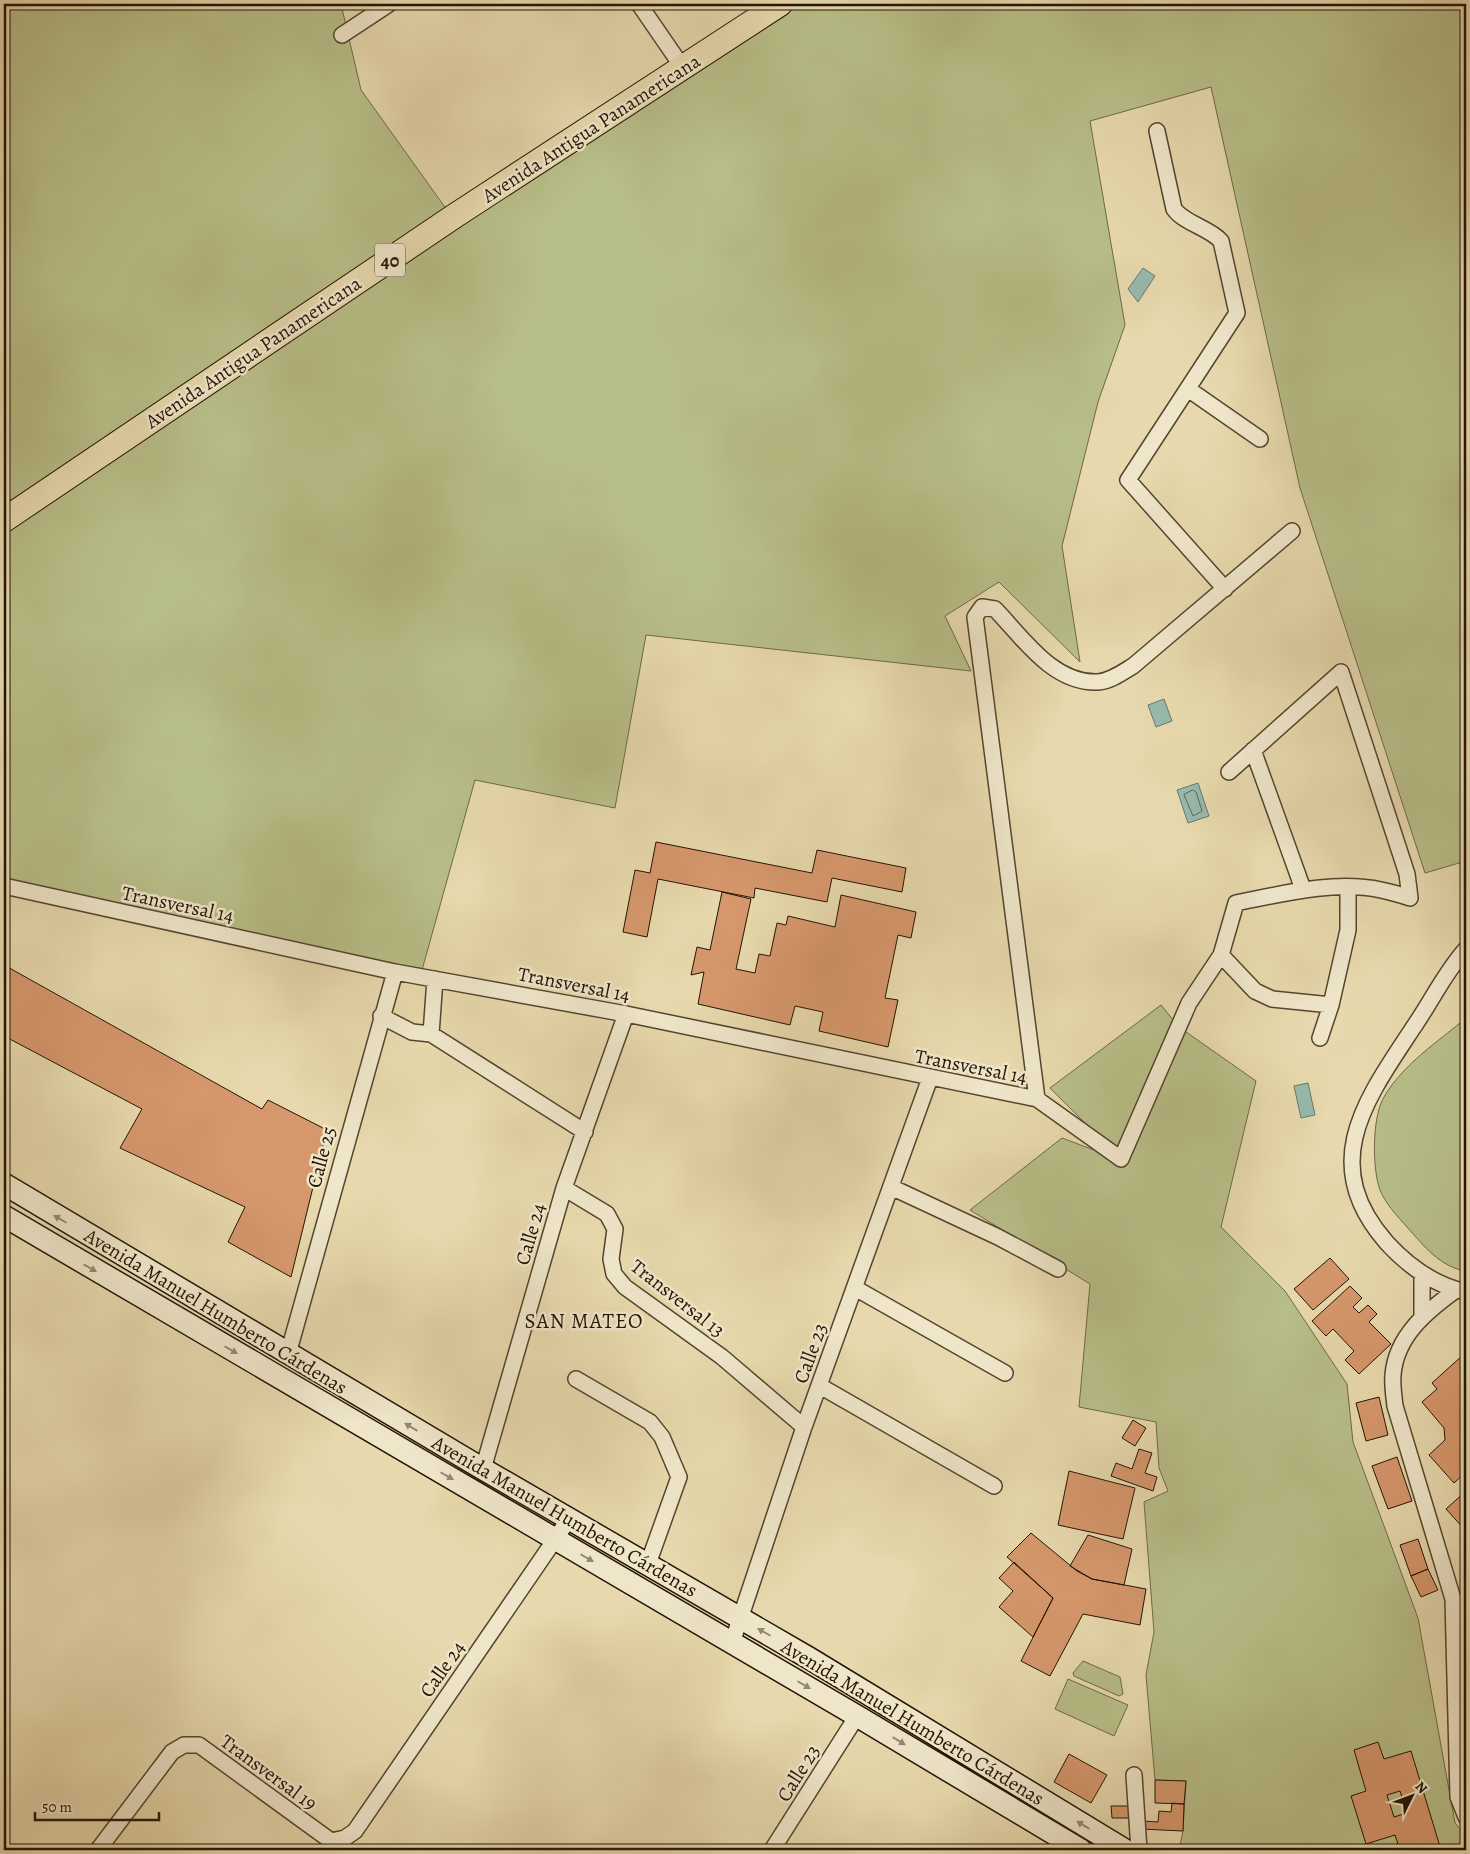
<svg xmlns="http://www.w3.org/2000/svg" width="1470" height="1854" font-family="Alegreya,serif">
	<rect width="100%" height="100%" fill="#e7d9ad"/>
	<filter id="stains"><feTurbulence type="fractalNoise" baseFrequency=".004" numOctaves="4"/><feColorMatrix values="0 0 0 0 .2 0 0 0 0 .09 0 0 0 0 .02 0 0 0 .5 -.17"/></filter>
	<radialGradient id="worn" r=".72"><stop offset=".6" stop-color="#630" stop-opacity="0"/><stop offset="1" stop-color="#630" stop-opacity=".3"/></radialGradient>
	<!-- green -->
	<path fill="#b8be88" stroke="#6e6946" d="M 4,4 L 341,4 L 361,90 L 447,210 L 4,507 Z
		M 798,4 L 1466,4 L 1466,861 L 1425,873 L 1300,488 L 1211,87 L 1090,121 L 1125,325 L 1098,402 L 1062,546 L 1080,662 L 999,582 L 945,616 L 971,671 L 646,635 L 615,808 L 475,780 L 422,970 L 4,880 L 4,555 L 8,529 L 481,210 Z
		M 1161,1005 L 1179,1027 L 1256,1081 L 1221,1227 L 1285,1291 L 1347,1384 L 1353,1442 L 1418,1618 L 1455,1823 L 1466,1836 L 1466,1847 L 1463,1850 L 1179,1850 L 1183,1831 L 1186,1781 L 1155,1780 L 1146,1675 L 1154,1632 L 1144,1502 L 1168,1491 L 1159,1468 L 1156,1422 L 1079,1407 L 1090,1284 L 970,1210 L 1062,1138 L 1110,1156 L 1113,1151 L 1050,1088 Z
		M 1466,1018 L 1466,1271 C 1440,1267 1424,1246 1407,1227 C 1398,1217 1385,1203 1380,1190 C 1372,1168 1372,1117 1384,1097 C 1403,1064 1439,1041 1466,1018 Z
		M 1083,1661 L 1120,1677 L 1123,1694 L 1119,1696 L 1074,1676 L 1073,1673 Z
		M 1068,1679 L 1128,1705 L 1114,1736 L 1055,1709 Z"/>
	<!-- water -->
	<path fill="#97baae" stroke="#69786a" d="M 1143,268 L 1155,276 L 1138,302 L 1128,289 Z
		M 1164,699 L 1172,721 L 1156,727 L 1148,705 Z
		M 1198,783 L 1209,816 L 1188,823 L 1177,790 Z
		M 1308,1083 L 1315,1115 L 1301,1118 L 1294,1086 Z"/>
	<g fill="none" stroke-linecap="round" stroke-linejoin="round">
		<!-- shore -->
		<path stroke="#5d6759" stroke-width="1" d="M 1193,790 L 1196,792 L 1202,811 L 1193,816 L 1184,795 Z"/>
	</g>
	<!-- building -->
	<path fill="#d6976c" stroke="#231404" fill-rule="evenodd" d="M 656,842 L 812,873 L 817,850 L 906,868 L 902,892 L 832,878 L 827,902 L 755,888 L 754,898 L 658,879 L 647,937 L 623,932 L 635,870 L 650,873 Z
		M 722,892 L 751,899 L 736,969 L 755,973 L 759,954 L 770,956 L 777,923 L 786,925 L 788,916 L 835,927 L 841,895 L 916,912 L 911,938 L 898,935 L 885,998 L 898,1000 L 888,1047 L 819,1031 L 823,1012 L 795,1006 L 790,1025 L 698,1004 L 704,972 L 691,975 L 697,947 L 710,950 Z
		M 4,965 L 262,1109 L 268,1100 L 327,1130 L 291,1277 L 228,1242 L 245,1207 L 120,1148 L 142,1109 L 4,1036 Z
		M 1330,1258 L 1349,1279 L 1313,1310 L 1294,1289 Z
		M 1350,1286 L 1362,1298 L 1353,1307 L 1359,1313 L 1368,1305 L 1377,1314 L 1369,1322 L 1391,1344 L 1359,1374 L 1345,1360 L 1354,1351 L 1333,1329 L 1326,1336 L 1312,1321 Z
		M 1463,1355 L 1466,1359 L 1466,1472 L 1454,1483 L 1429,1455 L 1445,1440 L 1444,1428 L 1422,1402 L 1437,1389 L 1432,1383 Z
		M 1379,1397 L 1388,1435 L 1366,1441 L 1356,1403 Z
		M 1133,1420 L 1146,1428 L 1135,1446 L 1122,1438 Z
		M 1139,1449 L 1152,1453 L 1145,1473 L 1157,1477 L 1153,1491 L 1111,1476 L 1116,1463 L 1132,1469 Z
		M 1397,1457 L 1412,1501 L 1388,1509 L 1372,1466 Z
		M 1069,1471 L 1135,1488 L 1123,1539 L 1058,1525 Z
		M 1466,1491 L 1466,1531 L 1446,1509 Z
		M 1031,1533 L 1077,1571 L 1092,1579 L 1146,1589 L 1140,1625 L 1083,1614 L 1050,1676 L 1021,1661 L 1053,1598 L 1007,1557 Z
		M 1088,1535 L 1132,1549 L 1124,1585 L 1092,1579 L 1070,1566 Z
		M 1418,1539 L 1428,1569 L 1411,1576 L 1400,1545 Z
		M 1014,1562 L 1053,1598 L 1033,1637 L 999,1607 L 1013,1591 L 999,1578 Z
		M 1428,1569 L 1438,1590 L 1421,1597 L 1411,1576 Z
		M 1378,1742 L 1384,1759 L 1411,1751 L 1441,1850 L 1400,1850 L 1395,1835 L 1366,1844 L 1351,1796 L 1366,1791 L 1354,1750 ZM 1400,1791 L 1407,1813 L 1394,1817 L 1387,1795 Z
		M 1069,1754 L 1107,1775 L 1091,1803 L 1054,1782 Z
		M 1155,1780 L 1186,1781 L 1184,1804 L 1155,1803 Z
		M 1172,1803 L 1184,1804 L 1183,1831 L 1141,1829 L 1142,1821 L 1158,1822 L 1159,1811 L 1171,1812 Z
		M 1111,1806 L 1133,1806 L 1133,1818 L 1112,1818 Z"/>
	<g fill="none" stroke-linecap="round" stroke-linejoin="round">
		<!-- minor casing -->
		<g stroke="#54452e" stroke-width="18">
			<path id="minor" d="M 639,4 L 683,68
				M 342,35 L 389,4
				M 1157,131 L 1174,209 C 1185,224 1208,227 1221,241 L 1237,313 L 1128,480 L 1225,589
				M 1188,389 L 1260,439
				M 1253,750 L 1303,889
				M 4,886 L 395,972 L 626,1014 L 1037,1099 L 1121,1159 L 1189,1003 L 1221,955 L 1236,903 C 1281,894 1335,880 1381,890 C 1391,892 1401,895 1410,898 L 1407,874 L 1341,672 L 1229,772
				M 1466,949 C 1446,971 1432,1000 1415,1025 C 1367,1098 1316,1163 1387,1243 C 1409,1267 1434,1285 1466,1292
				M 1221,955 L 1255,991 L 1272,999 L 1331,1005
				M 381,1016 L 412,1032 L 431,1034 L 585,1132
				M 431,1034 L 435,979
				M 1320,1038 L 1331,1005 L 1348,930 L 1348,888
				M 1037,1099 L 975,617 L 982,607 L 995,609 C 1023,638 1053,684 1098,682 C 1111,681 1123,672 1133,666 L 1292,531
				M 891,1187 L 998,1237 L 1058,1269
				M 564,1188 L 607,1214 L 615,1229 L 611,1259 L 614,1274 L 625,1287 L 722,1357 L 804,1427
				M 1422,1273 L 1422,1315
				M 855,1288 L 1005,1373
				M 1456,1290 C 1427,1311 1396,1336 1393,1375 C 1392,1385 1394,1396 1395,1406 L 1453,1599 L 1458,1797 L 1466,1817
				M 288,1354 L 395,972
				M 576,1379 L 650,1422 L 662,1437 L 679,1477 L 648,1564
				M 820,1386 L 994,1486
				M 483,1469 L 564,1188 L 626,1014
				M 732,1643 L 804,1427 L 930,1078
				M 1134,1775 L 1139,1850
				M 98,1850 L 172,1752 L 184,1745 L 199,1745 L 331,1841 L 345,1838 L 355,1831 L 569,1519
				M 772,1850 L 857,1716"/>
		</g>
		<!-- secondary casing -->
		<g stroke="#231404" stroke-width="24">
			<path id="secondary" d="M 4,1184 L 483,1469 L 809,1658 L 1125,1850
				M 4,1216 L 857,1716 L 1081,1850"/>
		</g>
		<!-- primary casing -->
		<g stroke="#231404" stroke-width="26">
			<path id="primary" d="M 4,520 L 456,215 L 780,4"/>
		</g>
		<!-- minor -->
		<use href="#minor" stroke="#efe6ca" stroke-width="15"/>
		<!-- secondary -->
		<use href="#secondary" stroke="#efe6ca" stroke-width="21"/>
		<!-- primary -->
		<use href="#primary" stroke="#e7d9ad" stroke-width="24"/>
	</g>
	<!-- one-way arrows -->
	<defs><path id="oneway-solid" d="M-6-.8H1V-3.2L6.5 0L1 3.2V.8H-6Z" transform="scale(1.25)"/></defs>
	<g fill="#938871">
		<use href="#oneway-solid" transform="translate(60 1219) rotate(-150)"/>
		<use href="#oneway-solid" transform="translate(90 1268) rotate(30)"/>
		<use href="#oneway-solid" transform="translate(231 1350) rotate(30)"/>
		<use href="#oneway-solid" transform="translate(411 1427) rotate(-149)"/>
		<use href="#oneway-solid" transform="translate(447 1476) rotate(30)"/>
		<use href="#oneway-solid" transform="translate(587 1558) rotate(30)"/>
		<use href="#oneway-solid" transform="translate(764 1632) rotate(-150)"/>
		<use href="#oneway-solid" transform="translate(804 1685) rotate(30)"/>
		<use href="#oneway-solid" transform="translate(899 1741) rotate(31)"/>
		<use href="#oneway-solid" transform="translate(1083 1825) rotate(-149)"/>
	</g>
	<g text-anchor="middle" stroke-width="5" stroke-linejoin="round" paint-order="stroke">
		<!-- shield labels -->
		<rect fill="#efe6ca" stroke="#60533f" stroke-width="1" x="375" y="243.5" width="30" height="33" rx="4"/>
		<g font-size="19" font-weight="bold" fill="#231404">
			<text x="390" y="267">40</text>
		</g>
		<!-- street labels -->
		<g font-size="20" fill="#231404" stroke="#efe6ca">
			<text transform="translate(591 128) rotate(-33)" y="7">Avenida Antigua Panamericana</text>
			<text transform="translate(253 352) rotate(-34)" y="7">Avenida Antigua Panamericana</text>
			<text transform="translate(178 904) rotate(12)" y="7">Transversal 14</text>
			<text transform="translate(574 984) rotate(11)" y="7">Transversal 14</text>
			<text transform="translate(971 1066) rotate(11)" y="7">Transversal 14</text>
			<text transform="translate(321 1157) rotate(-75)" y="7">Calle 25</text>
			<text transform="translate(530 1234) rotate(-74)" y="7">Calle 24</text>
			<text transform="translate(678 1298) rotate(38)" y="7">Transversal 13</text>
			<text transform="translate(216 1311) rotate(31)" y="7">Avenida Manuel Humberto Cárdenas</text>
			<text transform="translate(810 1353) rotate(-70)" y="7">Calle 23</text>
			<text transform="translate(565 1516) rotate(30)" y="7">Avenida Manuel Humberto Cárdenas</text>
			<text transform="translate(442 1669) rotate(-55)" y="7">Calle 24</text>
			<text transform="translate(913 1722) rotate(31)" y="7">Avenida Manuel Humberto Cárdenas</text>
			<text transform="translate(269 1772) rotate(36)" y="7">Transversal 19</text>
			<text transform="translate(798 1773) rotate(-58)" y="7">Calle 23</text>
		</g>
		<!-- neighbourhood labels -->
		<g font-size="21" letter-spacing="1" fill="#231404" stroke="#efe6ca">
			<text x="584" y="1328">SAN MATEO</text>
		</g>
	</g>
	<!-- margin -->
	<rect width="1470" height="1854" fill="none" stroke="#e7d9ad" stroke-width="20"/>
	<rect x="5" y="5" width="1460" height="1844" fill="none" stroke="#231404" stroke-width="2.5"/>
	<rect x="10" y="10" width="1450" height="1834" fill="none" stroke="#231404"/>
	<!-- north arrow -->
	<g transform="translate(1412 1796) rotate(48)" stroke="#efe6ca" stroke-width="4" paint-order="stroke">
	<path d="M0-4L9 19L0 12L-9 19Z" fill="#231404"/>
	<text y="-8" font-size="14" font-weight="bold" text-anchor="middle" fill="#231404">N</text>
	</g>
	<!-- scale -->
	<path d="M35 1812v8h124v-8" fill="none" stroke="#231404" stroke-width="2.5"/>
	<text x="42" y="1812" font-size="15" fill="#231404" stroke="#efe6ca" stroke-width="4" paint-order="stroke">50 m</text>
	<rect width="100%" height="100%" filter="url(#stains)"/>
	<rect width="100%" height="100%" fill="url(#worn)"/>
</svg>
